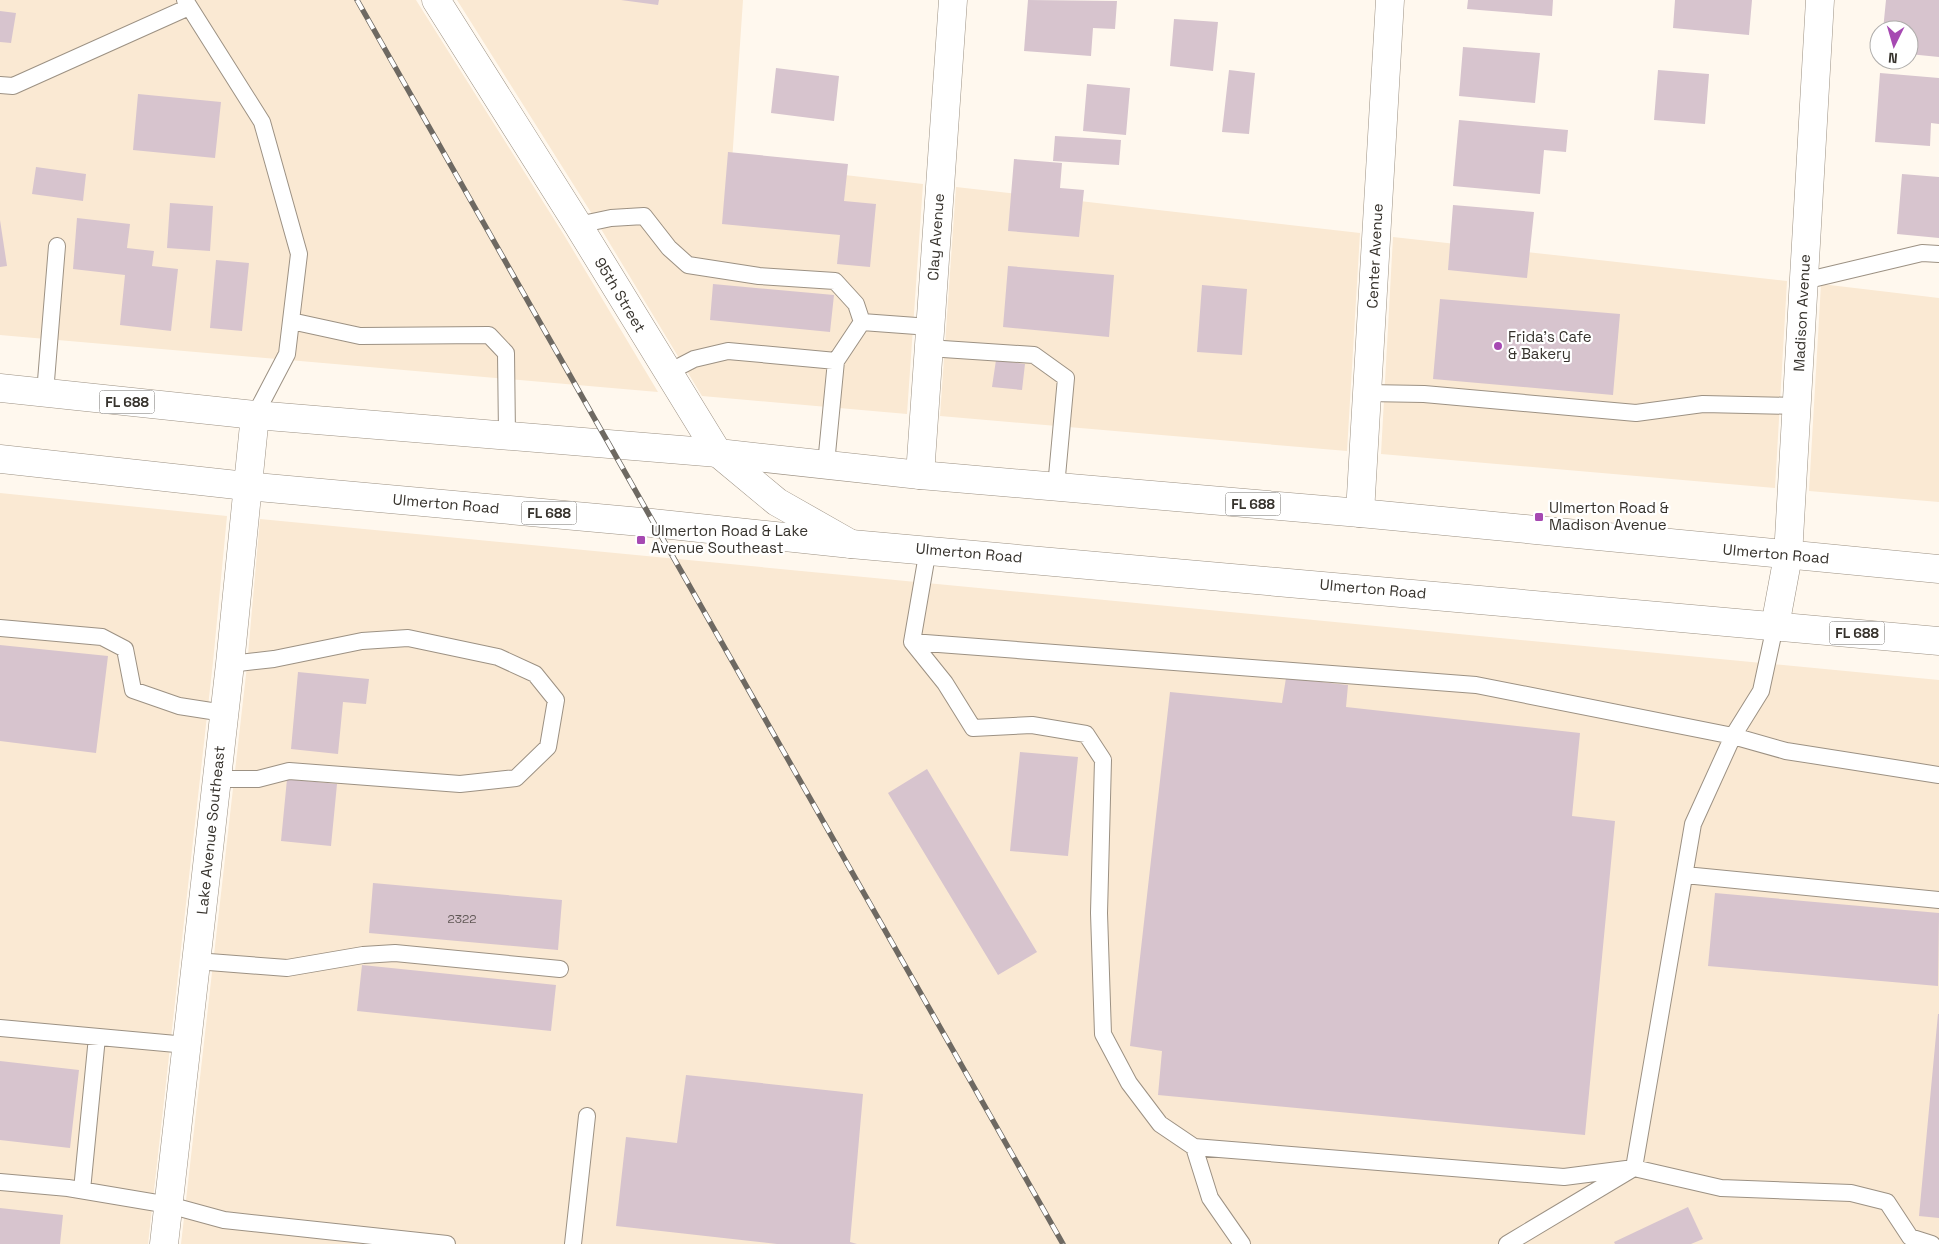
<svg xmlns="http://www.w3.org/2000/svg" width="1939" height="1244" font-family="'Space Grotesk',sans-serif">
	<rect width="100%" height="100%" fill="#fff8ee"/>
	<!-- built -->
	<path fill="#fae9d3" d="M 0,0 L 416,0 L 564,235 L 658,392 L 0,335 Z
		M 457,0 L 743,0 L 732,162 L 923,184 L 907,414 L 702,396 L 592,214 Z
		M 956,187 L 1360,233 L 1347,451 L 940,416 Z
		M 1393,237 L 1787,281 L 1775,488 L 1381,454 Z
		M 1821,284 L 1939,298 L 1939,502 L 1809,491 Z
		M 0,493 L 227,516 L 213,662 L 148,1244 L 0,1244 Z
		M 260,519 L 1939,680 L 1939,1244 L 181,1244 L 247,666 Z"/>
	<!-- building -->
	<path fill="#d7c4ce" d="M 621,0 L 659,0 L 658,5 Z
		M 1028,0 L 1117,1 L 1115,29 L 1093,28 L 1091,56 L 1024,51 Z
		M 1468,0 L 1553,0 L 1552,16 L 1467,9 Z
		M 1675,0 L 1752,0 L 1749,35 L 1673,28 Z
		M 1886,0 L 1939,0 L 1939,57 L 1909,54 L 1909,30 L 1883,30 Z
		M 0,11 L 16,13 L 11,43 L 0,42 Z
		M 1174,19 L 1218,22 L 1213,71 L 1170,66 Z
		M 1463,47 L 1540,53 L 1535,103 L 1459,96 Z
		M 776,68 L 839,76 L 834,121 L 771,113 Z
		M 1229,70 L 1255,73 L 1249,134 L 1222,132 Z
		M 1658,70 L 1709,74 L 1705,124 L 1654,120 Z
		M 1880,73 L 1939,78 L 1939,124 L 1931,123 L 1930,146 L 1875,142 Z
		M 1087,84 L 1130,88 L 1126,135 L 1083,131 Z
		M 138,94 L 221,102 L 215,158 L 133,150 Z
		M 1459,120 L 1568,130 L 1566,152 L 1544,150 L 1540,194 L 1453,186 Z
		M 1055,136 L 1121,140 L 1119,165 L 1053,161 Z
		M 728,152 L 848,164 L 844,201 L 876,204 L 870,267 L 837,264 L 840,235 L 722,224 Z
		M 1014,159 L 1062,163 L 1060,188 L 1084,190 L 1079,237 L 1008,231 Z
		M 36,167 L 86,174 L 83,201 L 32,194 Z
		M 1902,174 L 1939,177 L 1939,238 L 1897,234 Z
		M 170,203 L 213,206 L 210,251 L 167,248 Z
		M 1453,205 L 1534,212 L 1527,278 L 1448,270 Z
		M 77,218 L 130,224 L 127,248 L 154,251 L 152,266 L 178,269 L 171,331 L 120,325 L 125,275 L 73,269 Z
		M 0,220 L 7,266 L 0,267 Z
		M 216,260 L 249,263 L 242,331 L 210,328 Z
		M 1008,266 L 1114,275 L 1109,337 L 1003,327 Z
		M 713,284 L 834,295 L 830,332 L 710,320 Z
		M 1202,285 L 1247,289 L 1242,355 L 1197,352 Z
		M 1440,299 L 1620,314 L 1613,395 L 1433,379 Z
		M 996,360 L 1025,364 L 1022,390 L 992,387 Z
		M 0,645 L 108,656 L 96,753 L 0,741 Z
		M 298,672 L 369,679 L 366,704 L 343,702 L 338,754 L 291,749 Z
		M 1286,678 L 1348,685 L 1346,707 L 1580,733 L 1572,816 L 1615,821 L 1585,1135 L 1158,1095 L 1162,1051 L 1130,1046 L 1170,692 L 1282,703 Z
		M 1020,752 L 1078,757 L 1068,856 L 1010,851 Z
		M 927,769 L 1037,952 L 998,975 L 888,793 Z
		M 287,779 L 337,784 L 331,846 L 281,841 Z
		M 373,883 L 562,900 L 558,950 L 369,933 Z
		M 1715,893 L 1939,913 L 1938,986 L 1708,966 Z
		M 362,965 L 556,985 L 551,1031 L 357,1011 Z
		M 1938,1014 L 1939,1014 L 1939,1218 L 1919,1216 Z
		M 0,1061 L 79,1070 L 70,1148 L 0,1140 Z
		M 686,1075 L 863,1094 L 850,1242 L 857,1244 L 777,1244 L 616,1226 L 626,1137 L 677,1143 Z
		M 1688,1207 L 1703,1239 L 1691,1244 L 1615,1244 L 1614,1242 Z
		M 0,1208 L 63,1215 L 60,1244 L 0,1244 Z"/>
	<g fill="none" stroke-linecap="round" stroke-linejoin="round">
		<!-- service casing -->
		<g stroke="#9c9183" stroke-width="18">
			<path id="service" d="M 185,0 L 262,122 L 299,254 L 287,354 L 255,415
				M 0,85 L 13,86 L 189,7
				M 578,225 L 611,218 L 644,216 L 669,248 L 688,265 L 759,276 L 835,281 L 856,304 L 862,322
				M 1804,281 L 1922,253 L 1939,254
				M 291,321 L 360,336 L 489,335 L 506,353 L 507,435
				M 928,348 L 1034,355 L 1066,378 L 1056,487
				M 667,373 L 694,359 L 728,351 L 836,361
				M 45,393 L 57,246
				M 1367,393 L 1424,394 L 1636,413 L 1703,404 L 1797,406
				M 826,464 L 836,361 L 862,322 L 930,327
				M 928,549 L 912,642 L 1476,685 L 1733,736 L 1786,751 L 1939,775
				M 0,628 L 102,637 L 125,649 L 133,690 L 179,706 L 224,713
				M 912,642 L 945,683 L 973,728 L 1032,725 L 1086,734 L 1103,760 L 1099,913 L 1103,1034 L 1129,1083 L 1160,1124 L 1194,1147 L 1564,1177 L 1634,1168 L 1693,824 L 1733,736 L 1761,691 L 1775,626
				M 217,779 L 258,779 L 289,771 L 460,784 L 516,778 L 548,747 L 556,700 L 535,674 L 498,657 L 408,638 L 362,641 L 274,659 L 230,664
				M 1685,875 L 1939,900
				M 196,961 L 287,968 L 363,955 L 395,953 L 560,969
				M 0,1028 L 187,1045
				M 1194,1147 L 1210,1198 L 1242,1244
				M 0,1182 L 68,1188 L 169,1205 L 224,1220 L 447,1244
				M 82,1190 L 97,1037
				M 573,1244 L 587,1116
				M 1507,1244 L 1634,1168 L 1721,1188 L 1851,1193 L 1887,1202 L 1910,1237 L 1932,1244"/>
		</g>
		<!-- minor casing -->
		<g stroke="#9c9183" stroke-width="29">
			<path id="minor" d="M 436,0 L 578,225 L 718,453 L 777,502 L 851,544
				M 920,475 L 953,0
				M 1360,513 L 1390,0
				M 1775,626 L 1788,556 L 1820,0"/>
		</g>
		<!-- tertiary casing -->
		<g stroke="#9c9183" stroke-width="29">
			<path id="tertiary" d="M 164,1244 L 230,664 L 255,415"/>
		</g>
		<!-- primary casing -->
		<g stroke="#9c9183" stroke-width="29">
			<path id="primary" d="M 0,388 L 255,415 L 718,453 L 920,475 L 1360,513 L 1939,569
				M 0,459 L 246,486 L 652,523 L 851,544 L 1939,641"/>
		</g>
		<!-- service -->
		<use href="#service" stroke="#fff" stroke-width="16"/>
		<!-- minor -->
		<use href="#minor" stroke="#fff" stroke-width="28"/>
		<!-- tertiary -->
		<use href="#tertiary" stroke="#fff" stroke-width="28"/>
		<!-- primary -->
		<use href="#primary" stroke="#fff" stroke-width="28"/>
		<!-- rail casing -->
		<g stroke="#6e6962" stroke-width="5.5">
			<path id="rail" d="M 357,0 L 1063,1244"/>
		</g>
		<!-- rail -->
		<use href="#rail" stroke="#fff" stroke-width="4" stroke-dasharray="11" stroke-linecap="butt"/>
	</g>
	<!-- markers -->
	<g fill="#a649b2" stroke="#fff" stroke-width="2">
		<circle cx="1498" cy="346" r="5"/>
		<rect x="1534" y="512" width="10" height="10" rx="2.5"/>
		<rect x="636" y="535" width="10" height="10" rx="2.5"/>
	</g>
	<g text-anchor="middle" stroke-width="4.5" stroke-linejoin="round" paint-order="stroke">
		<!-- number labels -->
		<g font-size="12" fill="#5f5755">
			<text x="462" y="923">2322</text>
		</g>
		<!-- shield labels -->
		<g fill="#fff" stroke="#73706c" stroke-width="1">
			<rect x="99.5" y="390.5" width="55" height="23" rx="4"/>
			<rect x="1225.5" y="492.5" width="55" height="23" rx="4"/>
			<rect x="521.5" y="501.5" width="55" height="23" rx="4"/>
			<rect x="1829.5" y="621.5" width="55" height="23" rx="4"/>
		</g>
		<g font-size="14" font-weight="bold" fill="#37332d">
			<text x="127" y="407">FL 688</text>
			<text x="1253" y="509">FL 688</text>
			<text x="549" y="518">FL 688</text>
			<text x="1857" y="638">FL 688</text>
		</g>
		<!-- street labels -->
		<g font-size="15" fill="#37332d" stroke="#fff">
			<text transform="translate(936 237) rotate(-86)" y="5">Clay Avenue</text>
			<text transform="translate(1375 256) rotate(-87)" y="5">Center Avenue</text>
			<text transform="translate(620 295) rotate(59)" y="5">95th Street</text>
			<text transform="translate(1802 313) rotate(-87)" y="5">Madison Avenue</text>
			<text transform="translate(446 504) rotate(5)" y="5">Ulmerton Road</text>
			<text transform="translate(969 553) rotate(5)" y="5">Ulmerton Road</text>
			<text transform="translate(1776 554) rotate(5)" y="5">Ulmerton Road</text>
			<text transform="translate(1373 589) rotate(5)" y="5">Ulmerton Road</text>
			<text transform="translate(211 830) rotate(-84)" y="5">Lake Avenue Southeast</text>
		</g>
		<!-- poi labels -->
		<g font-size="15" fill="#37332d" stroke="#fff" text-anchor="start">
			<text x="1508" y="342">Frida's Cafe<tspan x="1508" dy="17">&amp; Bakery</tspan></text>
			<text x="1549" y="513">Ulmerton Road &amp;<tspan x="1549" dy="17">Madison Avenue</tspan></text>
			<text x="651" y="536">Ulmerton Road &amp; Lake<tspan x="651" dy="17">Avenue Southeast</tspan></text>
		</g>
	</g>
	<!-- north arrow -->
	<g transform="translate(1894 45) rotate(185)"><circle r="24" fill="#ffffff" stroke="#afadab"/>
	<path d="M0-4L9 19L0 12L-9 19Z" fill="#a649b2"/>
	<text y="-8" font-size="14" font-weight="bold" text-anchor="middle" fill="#37332d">N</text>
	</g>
</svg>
